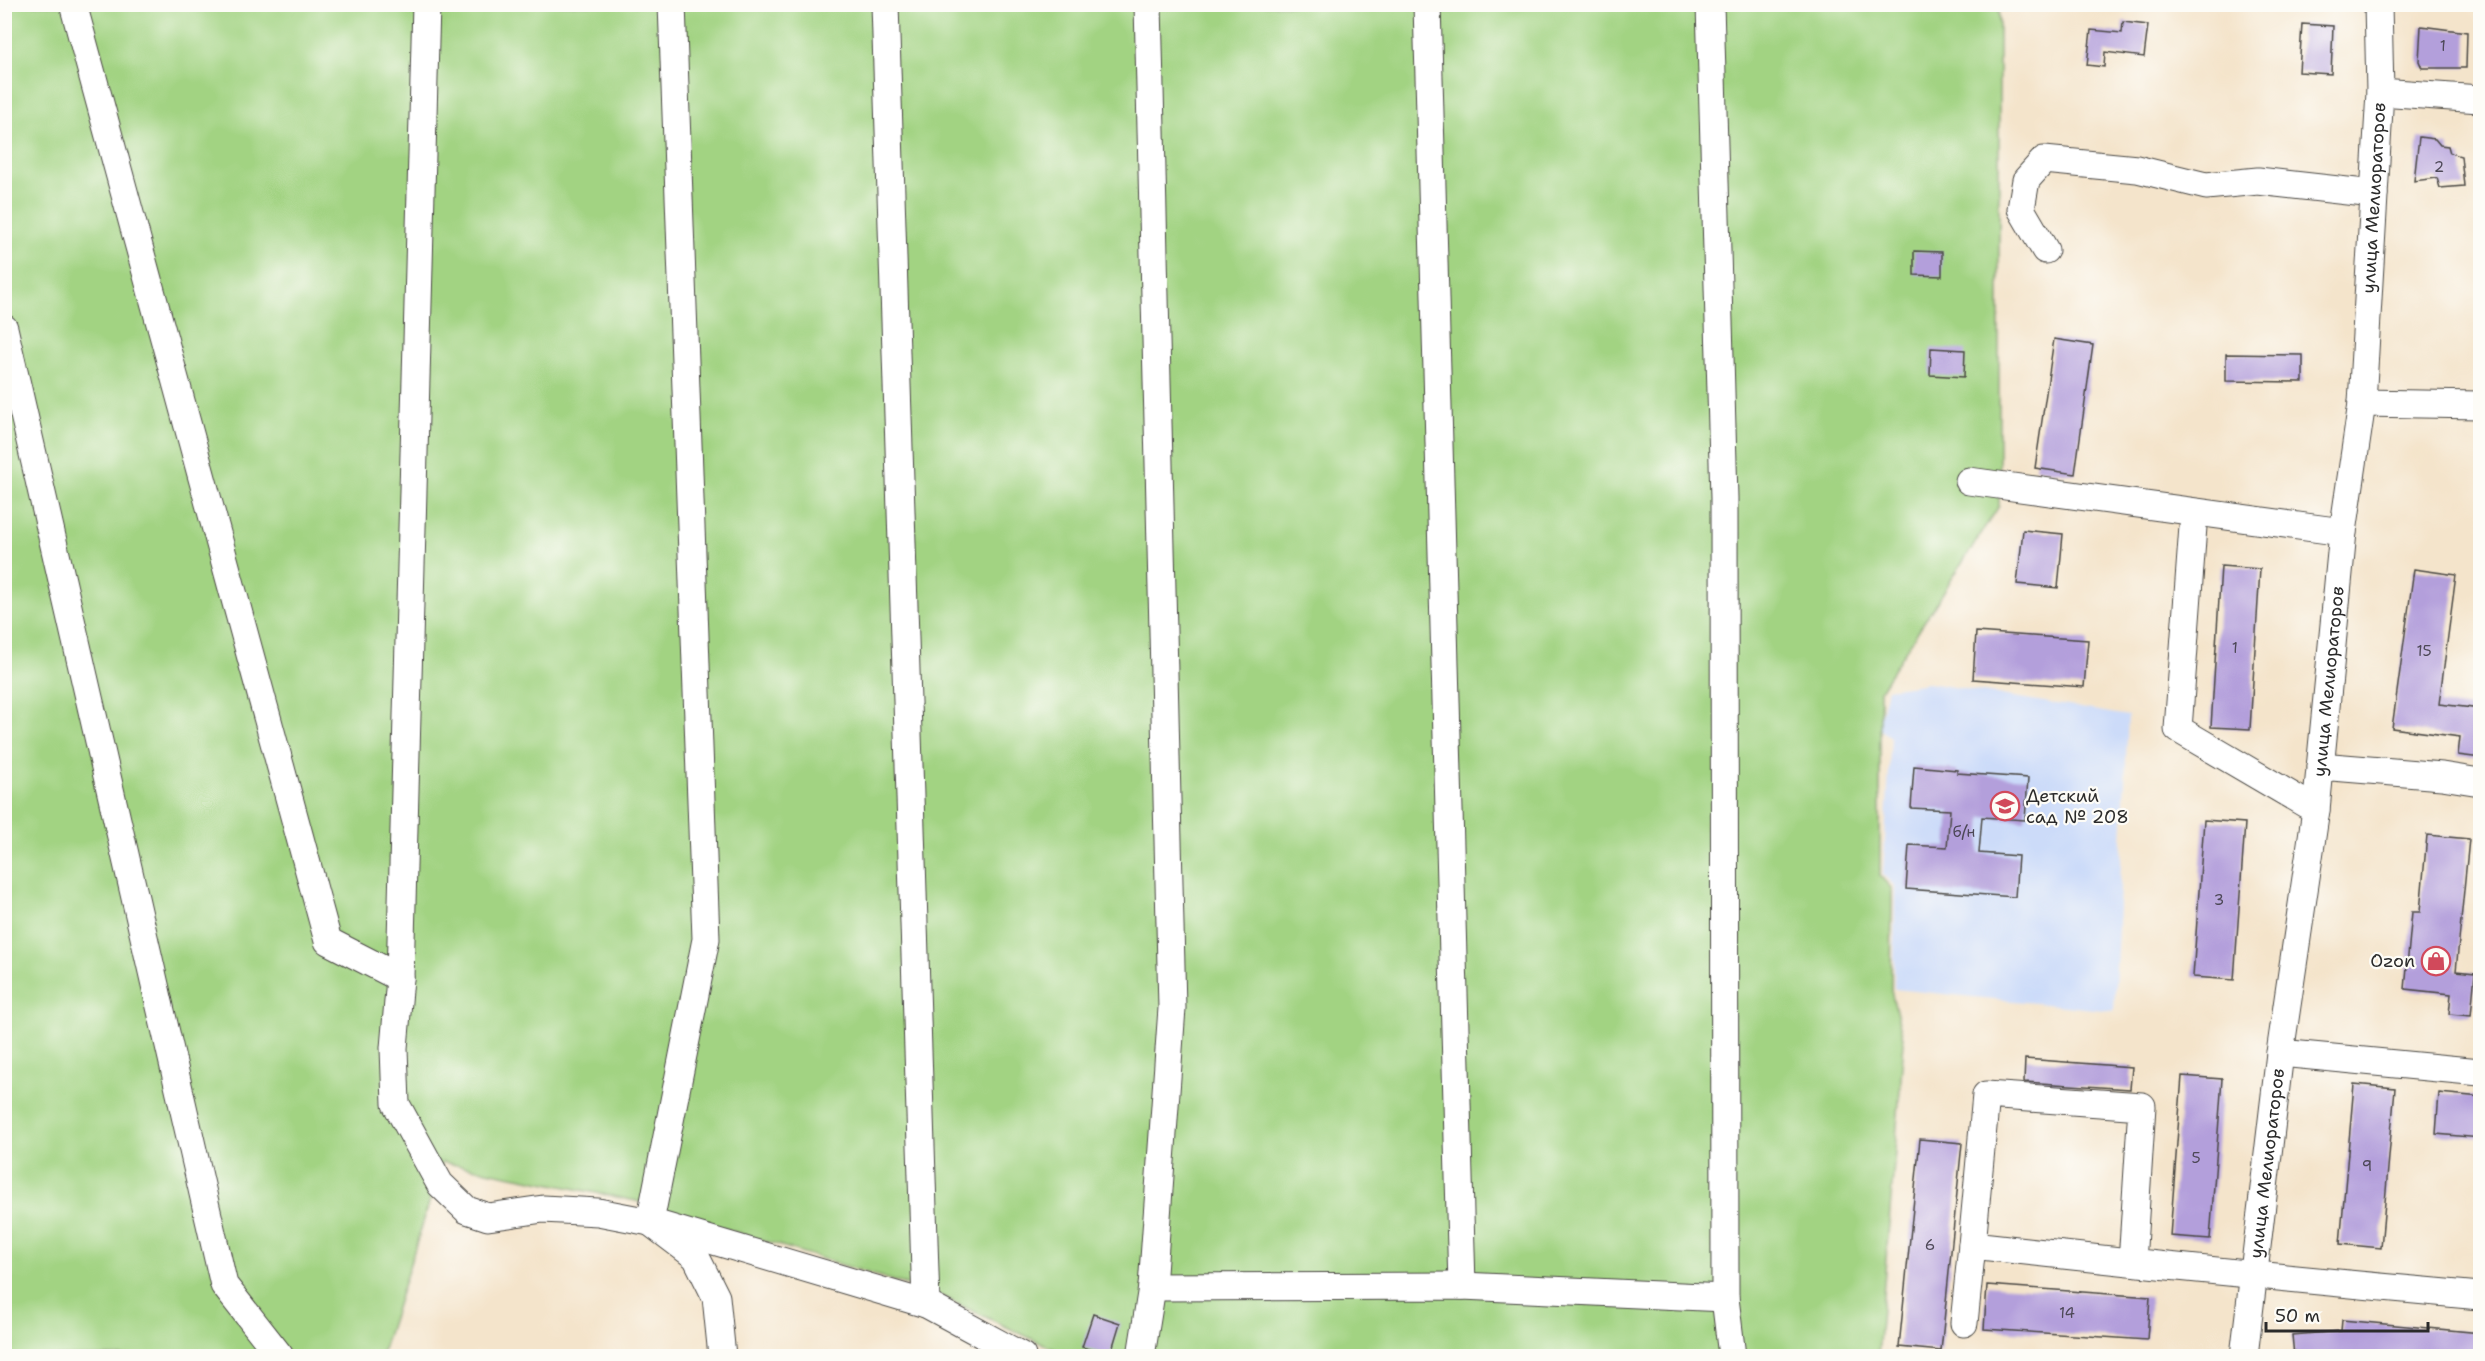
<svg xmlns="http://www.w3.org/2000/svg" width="2485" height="1361" font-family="'Shantell Sans',sans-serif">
	<rect width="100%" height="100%" fill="#fdfcf7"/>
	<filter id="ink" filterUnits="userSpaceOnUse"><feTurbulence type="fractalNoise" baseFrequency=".0167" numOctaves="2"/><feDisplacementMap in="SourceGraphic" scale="12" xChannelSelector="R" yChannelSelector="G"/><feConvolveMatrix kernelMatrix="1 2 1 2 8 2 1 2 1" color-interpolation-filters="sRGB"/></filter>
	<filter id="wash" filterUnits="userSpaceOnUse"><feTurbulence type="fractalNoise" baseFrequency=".008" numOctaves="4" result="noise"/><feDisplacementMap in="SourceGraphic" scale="24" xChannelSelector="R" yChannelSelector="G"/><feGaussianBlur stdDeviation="1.35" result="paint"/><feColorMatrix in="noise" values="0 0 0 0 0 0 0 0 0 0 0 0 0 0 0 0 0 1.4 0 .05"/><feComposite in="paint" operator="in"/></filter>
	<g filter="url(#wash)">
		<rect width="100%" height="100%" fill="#f4e4cb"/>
		<!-- built -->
		<path fill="#ccdbf9" d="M 1928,683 L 2128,716 L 2114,1011 L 1894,989 L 1895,886 L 1883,875 L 1891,737 L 1878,728 L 1887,689 Z"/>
		<!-- green -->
		<path fill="#a2d382" stroke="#667f56" stroke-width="1.5" d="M 5,5 L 1999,5 L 1999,506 L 1880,690 L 1880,876 L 1892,889 L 1891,991 L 1904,1042 L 1878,1356 L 1068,1356 L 939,1295 L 636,1201 L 442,1162 L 381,1356 L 5,1356 Z"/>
		<g id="blocks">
			<!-- building -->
			<path fill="#b39fdb" d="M 2123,22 L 2148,25 L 2144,57 L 2105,52 L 2104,67 L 2087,65 L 2091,30 L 2122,33 Z
				M 2302,24 L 2333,26 L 2331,74 L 2299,72 Z
				M 2421,26 L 2467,32 L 2466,68 L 2422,68 L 2419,61 Z
				M 2419,137 L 2435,139 L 2440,145 L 2448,146 L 2450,153 L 2461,156 L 2464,186 L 2440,188 L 2437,178 L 2414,181 Z
				M 1914,251 L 1942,252 L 1942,276 L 1914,275 Z
				M 2054,339 L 2093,345 L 2075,474 L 2035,468 Z
				M 1931,348 L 1965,350 L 1964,377 L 1930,375 Z
				M 2226,354 L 2303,355 L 2303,382 L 2226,381 Z
				M 2023,530 L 2063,534 L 2058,588 L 2017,584 Z
				M 2221,566 L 2260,569 L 2250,729 L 2211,727 Z
				M 2414,569 L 2456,575 L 2439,704 L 2481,709 L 2481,758 L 2458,755 L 2460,737 L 2392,728 Z
				M 1976,632 L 2088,640 L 2084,687 L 1973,679 Z
				M 1914,766 L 1957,770 L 1957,773 L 2028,778 L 2025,820 L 1982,817 L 1979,853 L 2018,856 L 2015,897 L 1906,889 L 1909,845 L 1947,847 L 1950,810 L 1911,808 Z
				M 2204,820 L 2245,823 L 2234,980 L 2193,977 Z
				M 2427,835 L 2469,839 L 2456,971 L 2475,973 L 2471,1016 L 2449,1014 L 2451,994 L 2405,989 L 2412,912 L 2420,912 Z
				M 2025,1059 L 2132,1067 L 2130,1089 L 2024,1082 Z
				M 2182,1076 L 2222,1079 L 2210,1239 L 2170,1236 Z
				M 2354,1084 L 2395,1088 L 2381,1248 L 2340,1244 Z
				M 2439,1093 L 2481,1097 L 2481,1138 L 2436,1134 Z
				M 1920,1139 L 1962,1143 L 1941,1351 L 1899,1347 Z
				M 1987,1285 L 2150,1297 L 2147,1340 L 1984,1329 Z
				M 1093,1314 L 1120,1323 L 1110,1356 L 1082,1347 Z
				M 2342,1320 L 2481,1333 L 2481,1356 L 2294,1356 L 2292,1335 L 2341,1331 Z"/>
		</g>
	</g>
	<g filter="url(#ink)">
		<use href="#blocks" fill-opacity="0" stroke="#494743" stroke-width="1.5"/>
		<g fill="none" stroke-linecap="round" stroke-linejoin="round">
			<!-- minor casing -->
			<g stroke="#494743" stroke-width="29">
				<g id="minor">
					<path d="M 73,4 L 328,941 L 400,978"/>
					<path d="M 426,4 L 400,978 L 394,1048 L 396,1104 L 440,1184 L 467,1210 L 488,1217 L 543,1209 L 598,1212 L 650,1222 L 926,1304 L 1022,1356"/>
					<path d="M 672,4 L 706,939 L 650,1222 L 696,1257 L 716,1297 L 722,1356"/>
					<path d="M 885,4 L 926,1304"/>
					<path d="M 1427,4 L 1462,1286"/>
					<path d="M 1710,4 L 1724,498 L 1725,1298 L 1732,1356"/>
					<path d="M 2380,92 L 2480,99"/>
					<path d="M 2045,250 L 2021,209 L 2026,180 L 2044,160 L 2137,169 L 2206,186 L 2258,181 L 2374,194"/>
					<path d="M 4,328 L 224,1285 L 280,1356"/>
					<path d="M 2362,403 L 2480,405"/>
					<path d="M 1969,481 L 2343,532"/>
					<path d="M 2194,513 L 2178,729 L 2316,810"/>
					<path d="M 2320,766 L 2442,776 L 2480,782"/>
					<path d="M 2280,1053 L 2480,1072"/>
					<path d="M 2132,1262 L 2142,1106 L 1986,1095 L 1972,1245 C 2142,1264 2311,1281 2480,1296"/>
					<path d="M 1152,1287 L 1462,1286 L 1725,1298"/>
					<path d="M 1964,1323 L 1972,1245"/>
					<path d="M 1141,1356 L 1152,1287 L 1172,1008 L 1148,4"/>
					<path id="s1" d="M 2244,1356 L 2280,1053 L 2316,810 L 2343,532 L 2362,403 L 2380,92 L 2378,4"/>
				</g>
			</g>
			<!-- minor -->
			<use href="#minor" stroke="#fff" stroke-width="27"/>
		</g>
	</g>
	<!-- icons -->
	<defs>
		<g id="school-ring" transform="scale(1.5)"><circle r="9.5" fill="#fdfcf7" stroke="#d1495b" stroke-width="1.5"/><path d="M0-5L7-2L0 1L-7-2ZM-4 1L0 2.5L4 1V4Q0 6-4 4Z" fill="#d1495b"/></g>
		<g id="shop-ring" transform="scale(1.5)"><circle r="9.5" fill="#fdfcf7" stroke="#d1495b" stroke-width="1.5"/><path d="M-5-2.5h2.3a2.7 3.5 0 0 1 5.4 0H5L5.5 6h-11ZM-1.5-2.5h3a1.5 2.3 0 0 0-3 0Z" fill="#d1495b"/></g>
	</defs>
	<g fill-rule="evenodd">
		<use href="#school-ring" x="2005" y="806"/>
		<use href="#shop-ring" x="2436" y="961"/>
	</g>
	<g text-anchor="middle" stroke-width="4.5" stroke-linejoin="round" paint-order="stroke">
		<!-- number labels -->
		<g font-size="15" fill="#4d4857">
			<text x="2443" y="51">1</text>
			<text x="2439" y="172">2</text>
			<text x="2235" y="653">1</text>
			<text x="2424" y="656">15</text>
			<text x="1964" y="837">б/н</text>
			<text x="2219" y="905">3</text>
			<text x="2196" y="1163">5</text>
			<text x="2367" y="1171">9</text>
			<text x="1930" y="1250">6</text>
			<text x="2067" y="1318">14</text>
		</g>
		<!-- street labels -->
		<g font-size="18" fill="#2b2b2b" stroke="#fdfcf7">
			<text dy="6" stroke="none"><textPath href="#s1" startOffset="1166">улица Мелиораторов</textPath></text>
			<text dy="6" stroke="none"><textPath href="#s1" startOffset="680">улица Мелиораторов</textPath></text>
			<text dy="6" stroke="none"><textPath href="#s1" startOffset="194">улица Мелиораторов</textPath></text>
		</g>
		<!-- poi labels -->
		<g font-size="18" fill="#2b2b2b" stroke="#fdfcf7" text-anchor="start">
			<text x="2026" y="802">Детский<tspan x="2026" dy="21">сад № 208</tspan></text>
			<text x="2415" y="967" text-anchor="end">Ozon</text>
		</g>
	</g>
	<!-- margin -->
	<rect width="2485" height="1361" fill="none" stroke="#fdfcf7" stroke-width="24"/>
	<!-- scale -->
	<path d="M2266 1322v9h162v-9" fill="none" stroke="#2b2b2b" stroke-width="3"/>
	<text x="2275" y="1322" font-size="18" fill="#2b2b2b" stroke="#fdfcf7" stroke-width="4.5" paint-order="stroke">50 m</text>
</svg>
